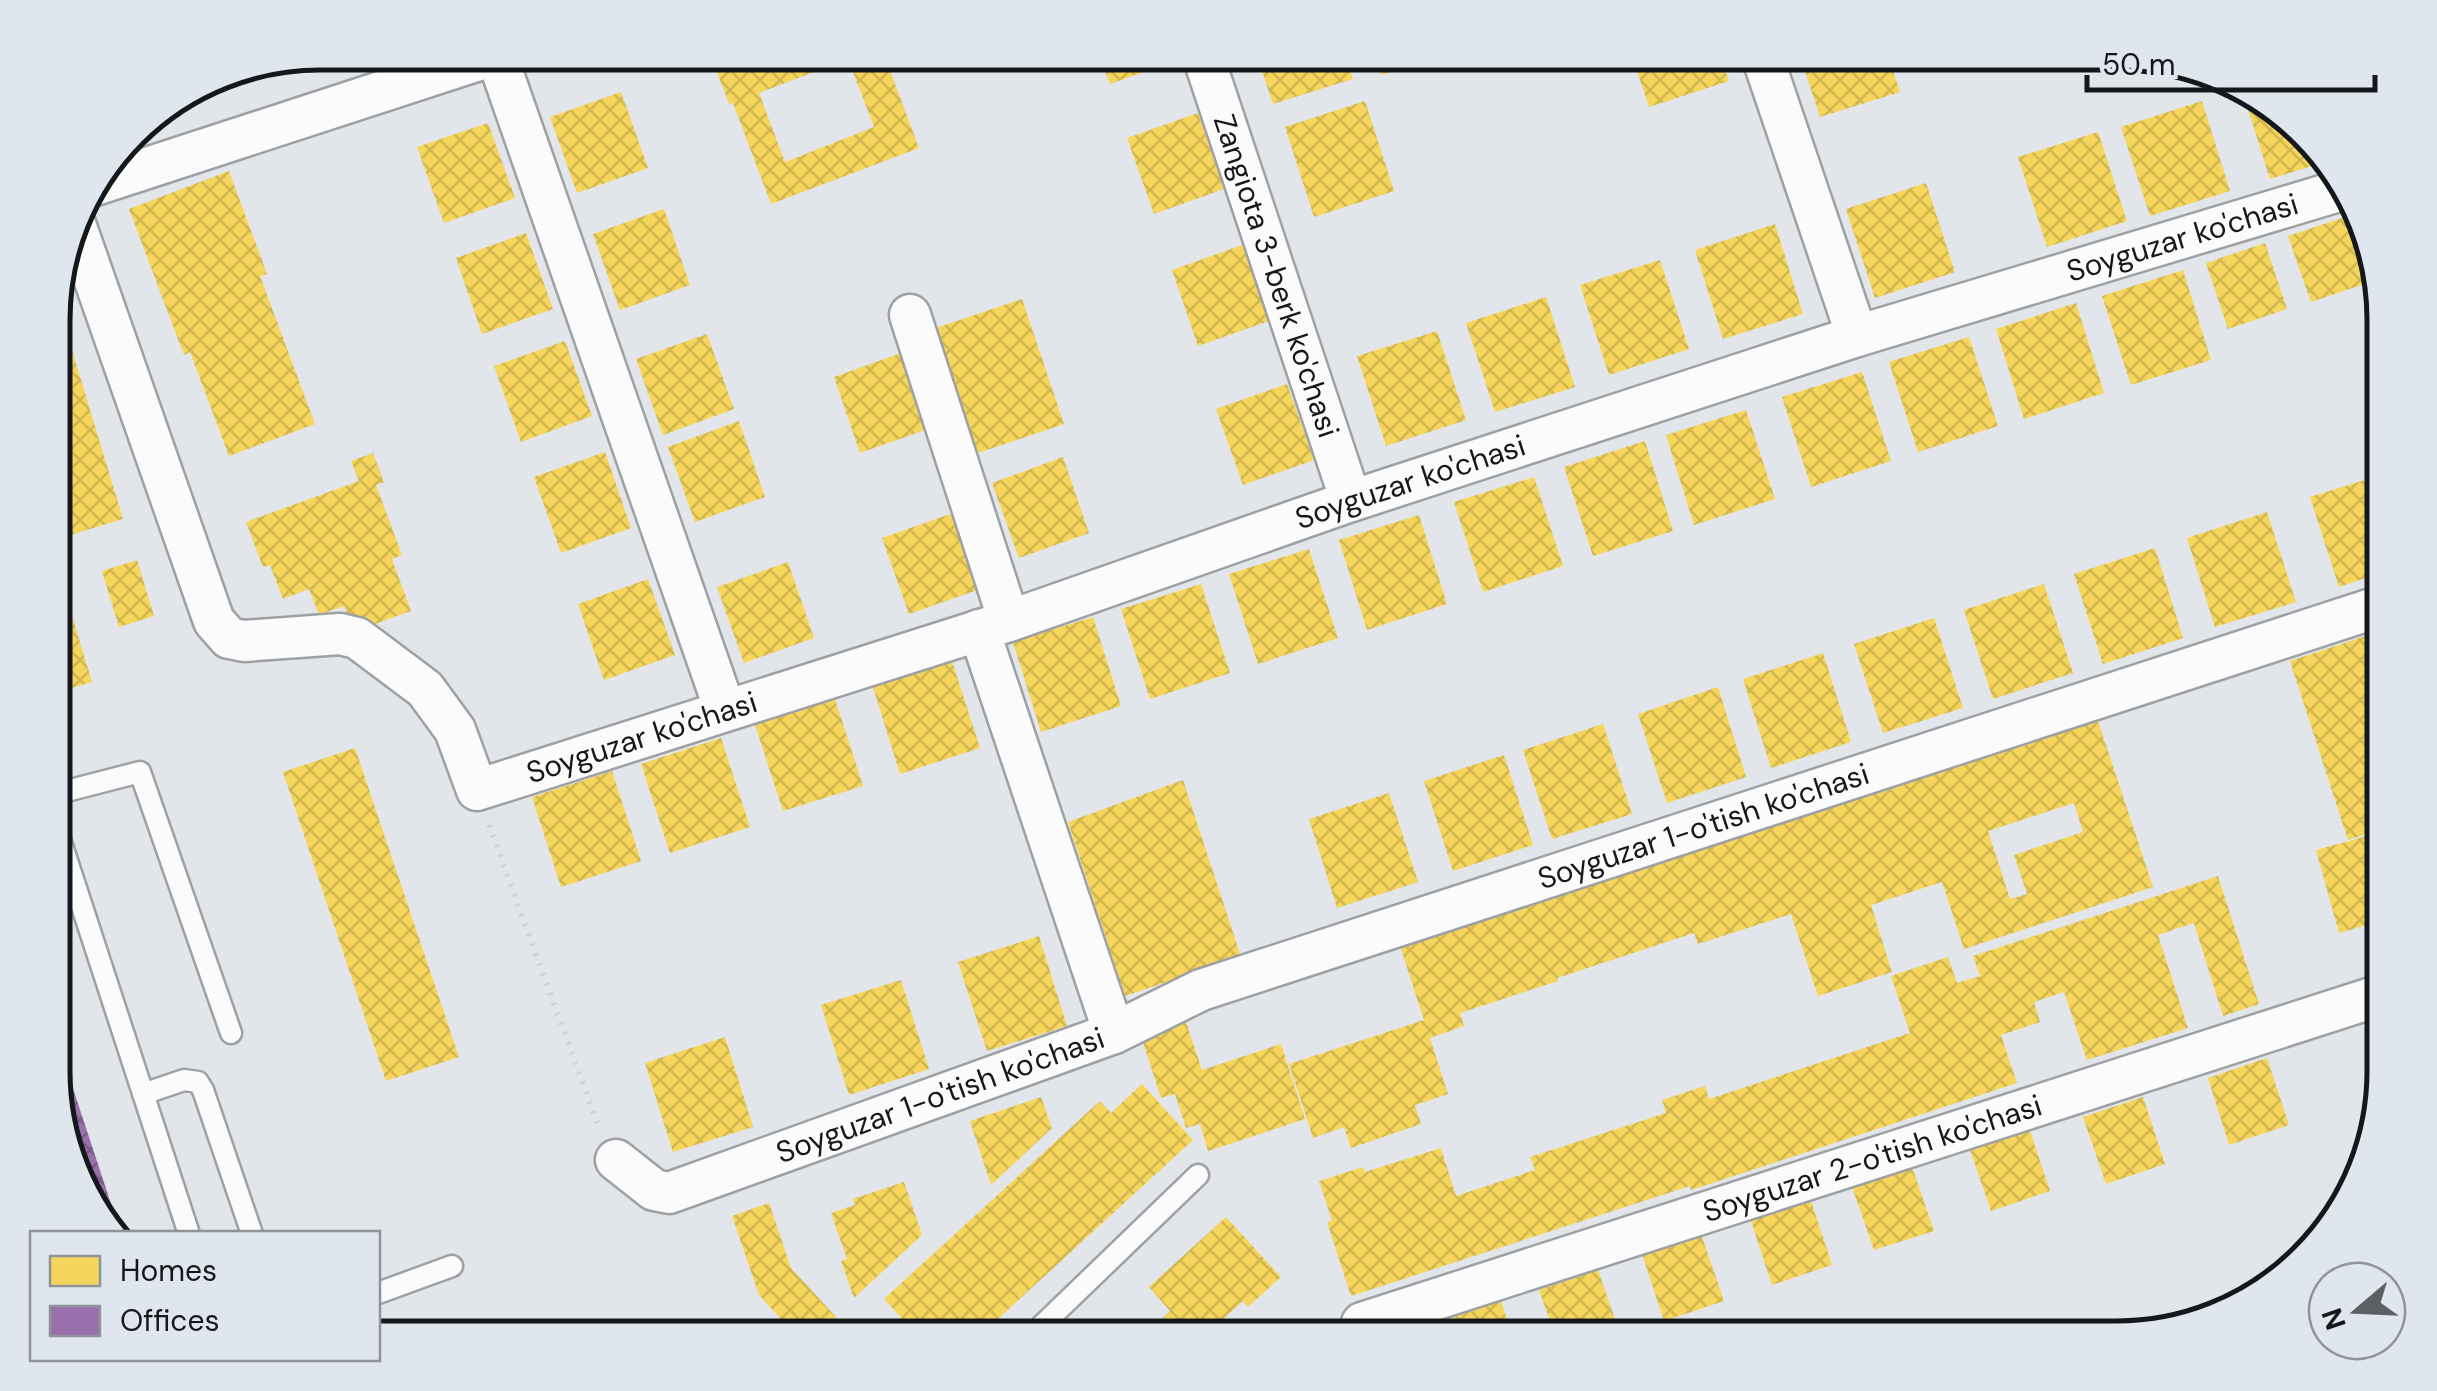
<svg xmlns="http://www.w3.org/2000/svg" width="2437" height="1391" font-family="'DM Sans',sans-serif">
	<defs>
		<pattern id="homes-cross-hatch" width="8" height="8" patternUnits="userSpaceOnUse" patternTransform="scale(2.5)"><rect width="8" height="8" fill="#f6d55c"/><path d="M0 0l8 8M0 8l8-8" fill="none" stroke="#d2b64f"/></pattern>
		<pattern id="offices-cross-hatch" width="8" height="8" patternUnits="userSpaceOnUse" patternTransform="scale(2.5)"><rect width="8" height="8" fill="#9970ab"/><path d="M0 0l8 8M0 8l8-8" fill="none" stroke="#7c5b8a"/></pattern>
	</defs>
	<rect width="100%" height="100%" fill="#e2e6ea"/>
	<!-- homes -->
	<path fill="url(#homes-cross-hatch)" fill-rule="evenodd" d="M 710,53 L 921,53 L 888,65 L 919,148 L 771,204 L 733,103 L 729,104 ZM 848,59 L 874,127 L 785,162 L 759,93 Z
		M 1098,53 L 1178,53 L 1180,59 L 1110,84 Z
		M 1256,53 L 1344,53 L 1353,79 L 1273,104 Z
		M 1374,53 L 1449,53 L 1381,75 Z
		M 1631,53 L 1719,53 L 1729,81 L 1649,107 Z
		M 1799,53 L 1887,53 L 1900,92 L 1820,117 Z
		M 2250,88 L 2328,161 L 2270,179 L 2242,90 Z
		M 621,92 L 648,168 L 577,193 L 550,117 Z
		M 1365,101 L 1394,191 L 1314,217 L 1285,127 Z
		M 2202,101 L 2230,191 L 2150,216 L 2121,127 Z
		M 1198,113 L 1224,189 L 1154,214 L 1127,138 Z
		M 488,123 L 515,198 L 444,223 L 417,147 Z
		M 2098,132 L 2127,221 L 2047,247 L 2018,157 Z
		M 229,171 L 267,274 L 260,276 L 315,424 L 229,456 L 190,352 L 184,355 L 129,209 Z
		M 1926,183 L 1955,272 L 1875,298 L 1846,209 Z
		M 664,209 L 690,285 L 620,310 L 593,234 Z
		M 2348,216 L 2370,282 L 2311,302 L 2288,236 Z
		M 1775,224 L 1803,314 L 1723,339 L 1695,250 Z
		M 526,233 L 553,309 L 482,334 L 456,258 Z
		M 2265,243 L 2287,309 L 2228,329 L 2206,263 Z
		M 1242,245 L 1269,321 L 1198,346 L 1172,270 Z
		M 1660,260 L 1689,349 L 1609,375 L 1580,285 Z
		M 2183,270 L 2211,360 L 2131,385 L 2102,296 Z
		M 55,294 L 123,519 L 70,535 L 55,484 Z
		M 1546,297 L 1575,387 L 1495,412 L 1466,323 Z
		M 1022,299 L 1064,424 L 972,455 L 930,330 Z
		M 2076,303 L 2104,393 L 2024,419 L 1996,329 Z
		M 1437,331 L 1466,420 L 1386,446 L 1357,356 Z
		M 707,334 L 734,409 L 663,435 L 636,359 Z
		M 1969,337 L 1998,426 L 1918,452 L 1889,362 Z
		M 565,341 L 592,416 L 521,442 L 494,366 Z
		M 904,352 L 931,428 L 860,453 L 834,377 Z
		M 1862,372 L 1891,461 L 1811,487 L 1782,397 Z
		M 1287,384 L 1314,460 L 1243,485 L 1216,409 Z
		M 1746,410 L 1775,499 L 1694,525 L 1666,435 Z
		M 739,421 L 765,497 L 695,522 L 668,447 Z
		M 1645,441 L 1673,531 L 1593,556 L 1564,467 Z
		M 605,452 L 631,528 L 561,553 L 534,477 Z
		M 373,453 L 384,482 L 376,485 L 402,555 L 392,559 L 411,611 L 353,632 L 344,606 L 319,615 L 309,589 L 283,599 L 270,565 L 263,567 L 246,522 L 359,481 L 351,461 Z
		M 1063,457 L 1089,533 L 1019,558 L 992,483 Z
		M 2384,474 L 2384,572 L 2339,587 L 2310,497 Z
		M 1534,477 L 1563,566 L 1483,592 L 1454,502 Z
		M 2267,512 L 2296,602 L 2215,627 L 2187,538 Z
		M 953,513 L 980,589 L 909,614 L 882,538 Z
		M 1419,515 L 1447,604 L 1367,630 L 1339,540 Z
		M 2155,548 L 2183,638 L 2103,664 L 2074,574 Z
		M 1309,549 L 1338,638 L 1258,664 L 1229,574 Z
		M 137,560 L 154,616 L 119,627 L 102,571 Z
		M 788,562 L 814,638 L 744,663 L 717,587 Z
		M 648,579 L 675,655 L 604,680 L 578,604 Z
		M 62,583 L 92,682 L 55,693 L 55,585 Z
		M 1201,584 L 1230,673 L 1150,699 L 1121,609 Z
		M 2044,584 L 2073,673 L 1993,699 L 1964,610 Z
		M 1093,617 L 1121,706 L 1041,732 L 1013,642 Z
		M 1934,618 L 1963,708 L 1883,733 L 1854,644 Z
		M 2384,630 L 2384,828 L 2348,840 L 2290,661 Z
		M 1823,653 L 1851,742 L 1771,768 L 1743,679 Z
		M 951,658 L 980,748 L 900,774 L 872,684 Z
		M 1718,687 L 1746,777 L 1667,803 L 1638,714 Z
		M 834,696 L 863,786 L 783,811 L 754,722 Z
		M 2096,715 L 2153,887 L 1964,949 L 1942,882 L 1871,905 L 1892,972 L 1818,996 L 1791,914 L 1698,944 L 1694,933 L 1557,978 L 1558,981 L 1460,1013 L 1464,1026 L 1430,1038 L 1448,1094 L 1415,1105 L 1421,1124 L 1351,1148 L 1344,1127 L 1313,1138 L 1289,1064 L 1424,1020 L 1399,943 ZM 2074,803 L 2083,832 L 2014,855 L 2027,894 L 2010,899 L 1988,831 Z
		M 1603,724 L 1632,814 L 1552,839 L 1523,750 Z
		M 721,738 L 750,827 L 670,853 L 641,764 Z
		M 355,748 L 459,1057 L 386,1081 L 283,772 Z
		M 1504,755 L 1533,845 L 1453,871 L 1424,781 Z
		M 612,771 L 641,861 L 561,887 L 532,797 Z
		M 1183,780 L 1241,957 L 1125,996 L 1068,822 Z
		M 1389,793 L 1418,882 L 1337,908 L 1309,819 Z
		M 2378,833 L 2384,853 L 2384,920 L 2339,933 L 2316,850 Z
		M 2218,876 L 2259,1004 L 2223,1016 L 2194,923 L 2158,935 L 2188,1028 L 2087,1060 L 2064,992 L 2034,1002 L 2040,1022 L 2001,1035 L 2017,1083 L 1691,1190 L 1690,1186 L 1351,1296 L 1327,1222 L 1332,1221 L 1319,1181 L 1363,1167 L 1365,1172 L 1441,1148 L 1456,1196 L 1535,1170 L 1530,1157 L 1666,1113 L 1662,1100 L 1705,1086 L 1709,1099 L 1910,1033 L 1891,976 L 1948,957 L 1957,983 L 1980,976 L 1973,956 Z
		M 1039,936 L 1067,1026 L 987,1051 L 958,962 Z
		M 901,980 L 929,1069 L 849,1095 L 821,1005 Z
		M 1184,1016 L 1202,1070 L 1281,1044 L 1305,1119 L 1208,1151 L 1200,1124 L 1186,1128 L 1175,1094 L 1161,1098 L 1139,1030 Z
		M 725,1037 L 753,1127 L 673,1152 L 645,1063 Z
		M 2267,1058 L 2289,1125 L 2229,1145 L 2208,1078 Z
		M 1142,1084 L 1193,1140 L 977,1338 L 920,1338 L 884,1299 L 1100,1101 L 1111,1113 Z
		M 1041,1097 L 1052,1128 L 991,1185 L 970,1121 Z
		M 2143,1097 L 2165,1164 L 2106,1184 L 2083,1117 Z
		M 2028,1125 L 2050,1191 L 1991,1211 L 1968,1144 Z
		M 1911,1164 L 1934,1231 L 1874,1250 L 1851,1184 Z
		M 904,1182 L 922,1235 L 854,1298 L 841,1261 L 847,1259 L 831,1213 L 855,1205 L 853,1199 Z
		M 1810,1198 L 1832,1265 L 1772,1285 L 1750,1218 Z
		M 769,1203 L 791,1268 L 836,1317 L 812,1338 L 798,1338 L 759,1295 L 732,1216 Z
		M 1226,1217 L 1281,1277 L 1248,1307 L 1243,1301 L 1202,1338 L 1127,1338 L 1148,1319 L 1155,1326 L 1170,1311 L 1149,1287 Z
		M 1701,1234 L 1724,1301 L 1664,1321 L 1642,1254 Z
		M 1598,1270 L 1621,1337 L 1556,1338 L 1539,1290 Z
		M 1501,1301 L 1513,1338 L 1448,1338 L 1442,1321 Z"/>
	<!-- offices -->
	<path fill="url(#offices-cross-hatch)" d="M 55,1034 L 121,1234 L 112,1234 L 98,1220 L 55,1105 Z"/>
	<g fill="none" stroke-linecap="round" stroke-linejoin="round">
		<!-- service casing -->
		<g stroke="#9ea1a4" stroke-width="25">
			<path id="service" d="M 55,552 L 56,557
				M 55,794 L 140,772 L 231,1033
				M 55,824 L 189,1234
				M 143,1094 L 184,1080 L 198,1082 L 203,1090 L 252,1234
				M 378,1293 L 452,1266
				M 1029,1338 L 1198,1175
				M 1333,1338 L 1362,1323"/>
		</g>
		<!-- minor casing -->
		<g stroke="#9ea1a4" stroke-width="45">
			<g id="minor">
				<path id="s1" d="M 1202,53 L 1351,501"/>
				<path d="M 1761,53 L 1857,336"/>
				<path d="M 496,54 L 725,710"/>
				<path d="M 92,186 L 500,53"/>
				<path id="s2" d="M 74,221 L 214,621 L 229,638 L 244,641 L 340,634 L 357,638 L 425,689 L 455,730 L 477,790 L 1009,621 L 1351,501 L 1857,336 L 2345,189"/>
				<path d="M 910,315 L 1009,621"/>
				<path d="M 979,630 L 1114,1033"/>
				<path id="s3" d="M 616,1160 L 654,1190 L 669,1193 L 1114,1033 L 1201,990 L 2384,605"/>
				<path id="s4" d="M 1367,1338 L 1362,1323 L 2384,994"/>
			</g>
		</g>
		<!-- path -->
		<path stroke="#d0d2d3" stroke-width="6" stroke-dasharray="2.5 8" stroke-linecap="butt" d="M 489,825 L 599,1128"/>
		<!-- service -->
		<use href="#service" stroke="#fbfbfc" stroke-width="20"/>
		<!-- minor -->
		<use href="#minor" stroke="#fbfbfc" stroke-width="40"/>
	</g>
	<g text-anchor="middle" stroke-width="10" stroke-linejoin="round" paint-order="stroke">
		<!-- street labels -->
		<g font-size="30" fill="#15181a" stroke="#dfe6ee">
			<text dy="10" stroke="none"><textPath href="#s2" startOffset="2568">Soyguzar ko'chasi</textPath></text>
			<text dy="10" stroke="none"><textPath href="#s1" startOffset="235">Zangiota 3-berk ko'chasi</textPath></text>
			<text dy="10" stroke="none"><textPath href="#s2" startOffset="1758">Soyguzar ko'chasi</textPath></text>
			<text dy="10" stroke="none"><textPath href="#s2" startOffset="948">Soyguzar ko'chasi</textPath></text>
			<text dy="10" stroke="none"><textPath href="#s3" startOffset="1162">Soyguzar 1-o'tish ko'chasi</textPath></text>
			<text dy="10" stroke="none"><textPath href="#s3" startOffset="352">Soyguzar 1-o'tish ko'chasi</textPath></text>
			<text dy="10" stroke="none"><textPath href="#s4" startOffset="552">Soyguzar 2-o'tish ko'chasi</textPath></text>
		</g>
	</g>
	<!-- crop -->
	<path d="M0 0H2437V1391H0ZM320 70H2117A250 250 0 0 1 2367 320V1071A250 250 0 0 1 2117 1321H320A250 250 0 0 1 70 1071V320A250 250 0 0 1 320 70Z" fill="#dfe6ee" fill-rule="evenodd"/>
	<path fill="none" stroke="#15181a" stroke-width="5" d="M320 70H2117A250 250 0 0 1 2367 320V1071A250 250 0 0 1 2117 1321H320A250 250 0 0 1 70 1071V320A250 250 0 0 1 320 70Z"/>
	<!-- legend -->
	<rect x="30" y="1231" width="350" height="130" fill="#dfe6ee" stroke="#8e9499" stroke-width="2.5"/>
	<rect x="50" y="1256" width="50" height="30" fill="#f6d55c" stroke="#8e9499" stroke-width="2.5"/>
	<text x="120" y="1281" font-size="30" fill="#15181a">Homes</text>
	<rect x="50" y="1306" width="50" height="30" fill="#9970ab" stroke="#8e9499" stroke-width="2.5"/>
	<text x="120" y="1331" font-size="30" fill="#15181a">Offices</text>
	<!-- north arrow -->
	<g transform="translate(2357 1311) rotate(251)"><circle r="48" fill="#dfe6ee" stroke="#8e9499" stroke-width="2.5"/>
	<path d="M0-8L18 38L0 25L-18 38Z" fill="#5d6063"/>
	<text y="-15" font-size="28" font-weight="bold" text-anchor="middle" fill="#15181a">N</text>
	</g>
	<!-- scale -->
	<path d="M2087 75v15h288v-15" fill="none" stroke="#15181a" stroke-width="5"/>
	<text x="2102" y="75" font-size="30" fill="#15181a" stroke="#dfe6ee" stroke-width="8" paint-order="stroke">50 m</text>
</svg>
